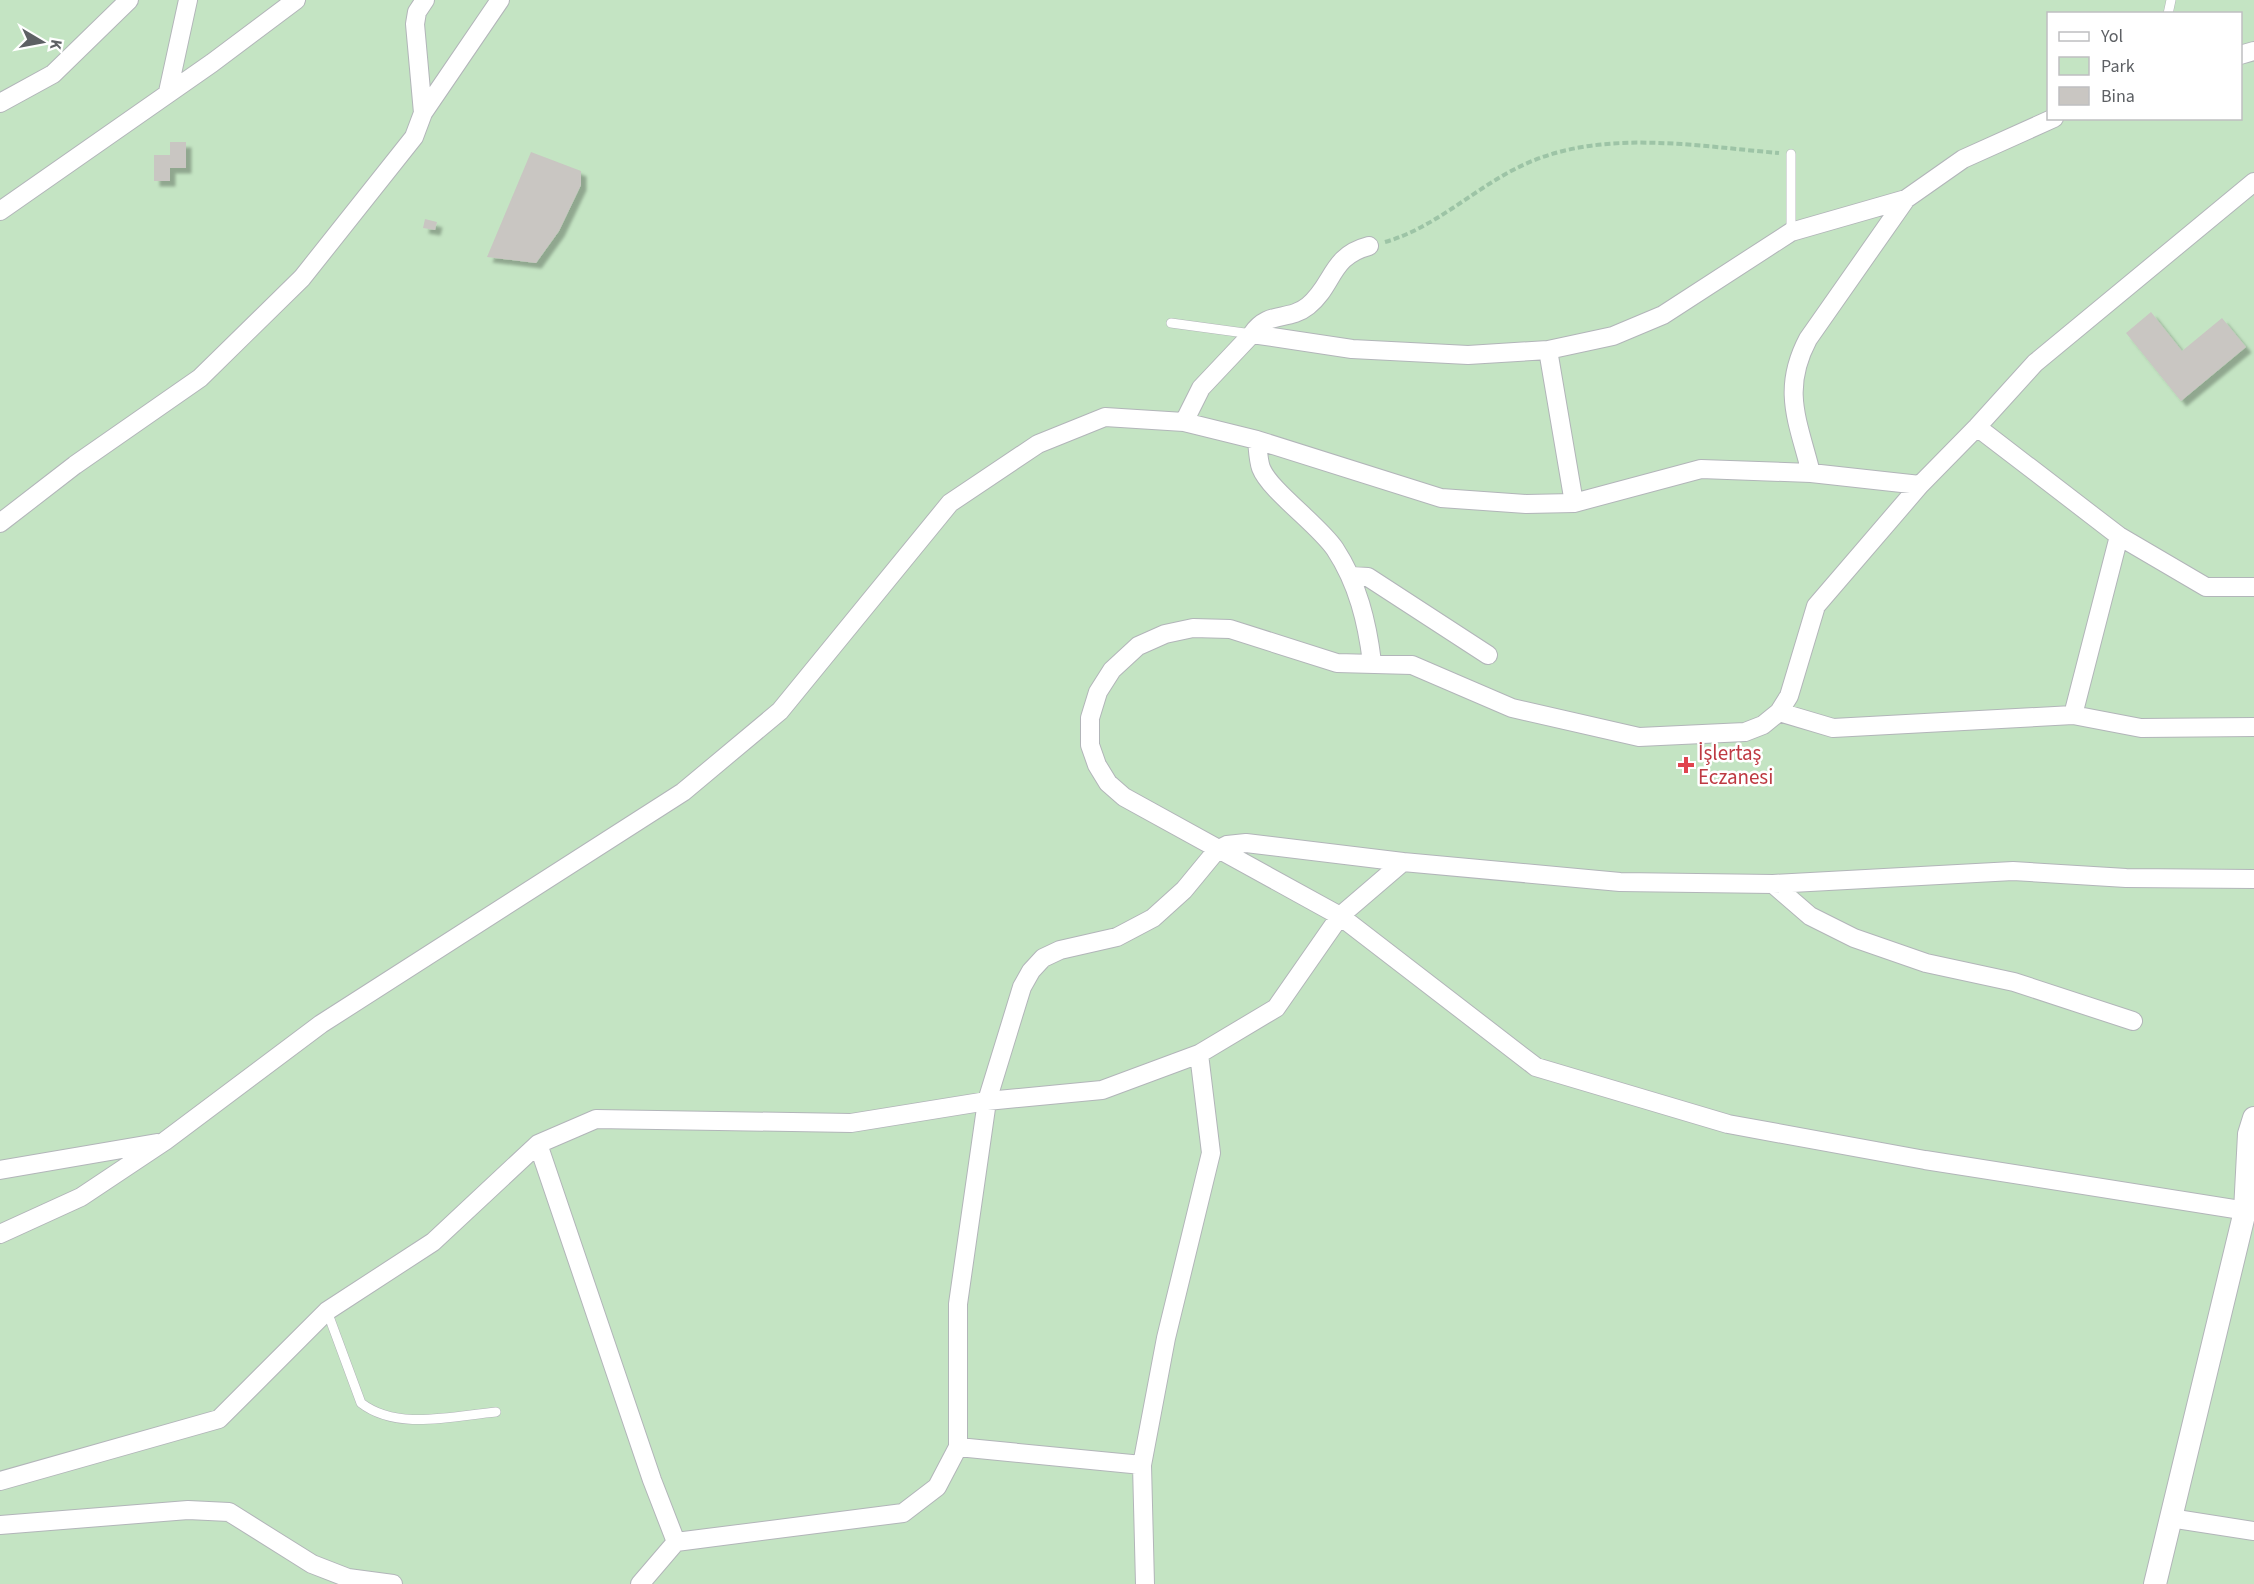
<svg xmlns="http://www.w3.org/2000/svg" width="2254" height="1584" font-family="'Source Sans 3',sans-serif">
	<defs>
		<filter id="shadow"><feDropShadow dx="5.5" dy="5.5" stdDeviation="1.5" flood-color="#0004"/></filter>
	</defs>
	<rect width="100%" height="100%" fill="#eeece5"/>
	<!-- green -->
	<path fill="#c4e4c3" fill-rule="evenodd" d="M 0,0 L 2254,0 L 2254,1584 L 0,1584 ZM 2048,14 L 2240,14 L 2240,118 L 2048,118 Z"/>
	<!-- building -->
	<path fill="#c9c6c2" filter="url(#shadow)" d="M 170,142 L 186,142 L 186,168 L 170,168 L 170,181 L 154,181 L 154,155 L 170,155 Z
		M 531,152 L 581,171 L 581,185 L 559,231 L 536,263 L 487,257 Z
		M 425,219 L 437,222 L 435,230 L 423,228 Z
		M 2151,312 L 2182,351 L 2222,318 L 2246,347 L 2181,401 L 2126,333 Z"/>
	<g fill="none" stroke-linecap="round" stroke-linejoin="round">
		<!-- service casing -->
		<g stroke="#b2b5b9" stroke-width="10">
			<path id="service" d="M 2168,14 L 2171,0
				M 1791,232 L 1791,154
				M 1171,323 L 1252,334
				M 327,1311 L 361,1403 C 397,1431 453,1416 496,1412"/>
		</g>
		<!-- minor casing -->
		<g stroke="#b2b5b9" stroke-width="20">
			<path id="minor" d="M 2240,55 L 2254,51
				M 168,92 L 188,0
				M 0,103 L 53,74 L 129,0
				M 423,113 L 415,24 L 417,12 L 425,0
				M 2254,182 L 2035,363 L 1977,427 L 1920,485 L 1816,606 L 1789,696 L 1779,712 L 1763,725 L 1745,732 L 1639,737 L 1512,708 L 1412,665 L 1337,663 L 1230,629 L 1193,628 L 1165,634 L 1138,646 L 1112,670 L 1098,692 L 1090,718 L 1090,745 L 1097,765 L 1108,783 L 1124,797 L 1340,916 L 1536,1067 L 1728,1124 L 1925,1160 L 2254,1212
				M 0,211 L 212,63 L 296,0
				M 1252,334 C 1268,310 1288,322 1308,306 C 1334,285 1330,256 1369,246
				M 1548,350 L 1574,503
				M 1184,422 L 1201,388 L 1252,334 L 1352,349 L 1468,355 L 1548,350 L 1613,336 L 1663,315 L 1791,232 L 1906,199 L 1963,159 L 2054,118
				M 1977,427 L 2119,536 L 2206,587 L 2254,587
				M 1257,440 C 1258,449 1258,459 1261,468 C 1270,491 1318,524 1335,549 C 1358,584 1367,622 1372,662
				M 1811,473 C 1798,421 1781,390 1808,339 L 1906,199
				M 0,523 L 75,465 L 200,378 L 302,278 L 414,137 L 423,113 L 500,0
				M 1351,576 L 1368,577 L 1488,655
				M 1779,712 L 1833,728 L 2073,715 L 2141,728 L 2254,727
				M 2073,715 L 2119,536
				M 1773,884 L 1810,916 L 1854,938 L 1926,963 L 2014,982 L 2133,1021
				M 538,1144 L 652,1480 L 676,1542
				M 0,1170 L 157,1143
				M 0,1234 L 81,1197 L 165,1141 L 321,1024 L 683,792 L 780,711 L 950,503 L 1038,444 L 1105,417 L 1184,422 L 1257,440 L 1441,498 L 1526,504 L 1574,503 L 1701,469 L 1811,473 L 1920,485
				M 958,1447 L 1142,1465
				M 0,1481 L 219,1419 L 327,1311 L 433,1242 L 538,1144 L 596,1119 L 851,1123 L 987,1101 L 1102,1090 L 1199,1054 L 1276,1008 L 1340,916 L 1403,862 L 1620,882 L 1773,884 L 2013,871 L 2126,878 L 2254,879
				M 2170,1518 L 2254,1531
				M 0,1525 L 188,1510 L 229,1512 L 312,1564 L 348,1578 L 393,1584
				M 640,1584 L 676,1542 L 903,1513 L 937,1487 L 958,1447 L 958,1304 L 987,1101 L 1022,987 L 1031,971 L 1043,958 L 1060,950 L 1117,937 L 1153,918 L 1184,890 L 1217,850 L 1227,845 L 1246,843 L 1403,862
				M 1145,1584 L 1142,1465 L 1166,1338 L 1211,1153 L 1199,1054"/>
		</g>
		<!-- tertiary casing -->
		<g stroke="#b2b5b9" stroke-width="24">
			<path id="tertiary" d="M 2155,1584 L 2245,1211 L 2249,1134 L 2254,1118"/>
		</g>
		<!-- path -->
		<path stroke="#9dc4a6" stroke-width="4" stroke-dasharray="6 3" stroke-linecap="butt" d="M 1385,242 C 1434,228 1470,192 1515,169 C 1595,127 1693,146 1779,153"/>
		<!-- service -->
		<use href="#service" stroke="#fff" stroke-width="9"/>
		<!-- minor -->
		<use href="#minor" stroke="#fff" stroke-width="18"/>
		<!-- tertiary -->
		<use href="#tertiary" stroke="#fff" stroke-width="22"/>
	</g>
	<!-- markers -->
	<path fill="#e0444e" stroke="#fff" stroke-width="2" d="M1683 756h6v6h6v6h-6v6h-6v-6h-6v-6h6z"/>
	<g text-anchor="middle" stroke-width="5" stroke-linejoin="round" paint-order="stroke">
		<!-- health labels -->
		<g font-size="21" fill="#be3a42" stroke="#fff" text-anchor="start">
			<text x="1698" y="760">İşlertaş<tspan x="1698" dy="24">Eczanesi</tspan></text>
		</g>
	</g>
	<!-- legend -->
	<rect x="2047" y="12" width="195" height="108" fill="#ffffff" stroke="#bebfc1" stroke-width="1.5"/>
	<rect x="2059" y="32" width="30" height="9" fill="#ffffff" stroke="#bebfc1" stroke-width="1.5"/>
	<text x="2101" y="42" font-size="18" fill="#5d6064">Yol</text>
	<rect x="2059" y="57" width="30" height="18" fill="#c4e4c3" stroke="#bebfc1" stroke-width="1.5"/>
	<text x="2101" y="72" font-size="18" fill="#5d6064">Park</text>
	<rect x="2059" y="87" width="30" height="18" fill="#c9c6c2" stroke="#bebfc1" stroke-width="1.5"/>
	<text x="2101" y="102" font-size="18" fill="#5d6064">Bina</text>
	<!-- north arrow -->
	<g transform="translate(42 42) rotate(100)" stroke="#ffffff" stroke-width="4.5" paint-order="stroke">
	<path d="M0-4.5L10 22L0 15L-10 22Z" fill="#5d6064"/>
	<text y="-9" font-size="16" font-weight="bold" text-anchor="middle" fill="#5d6064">K</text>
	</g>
</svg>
